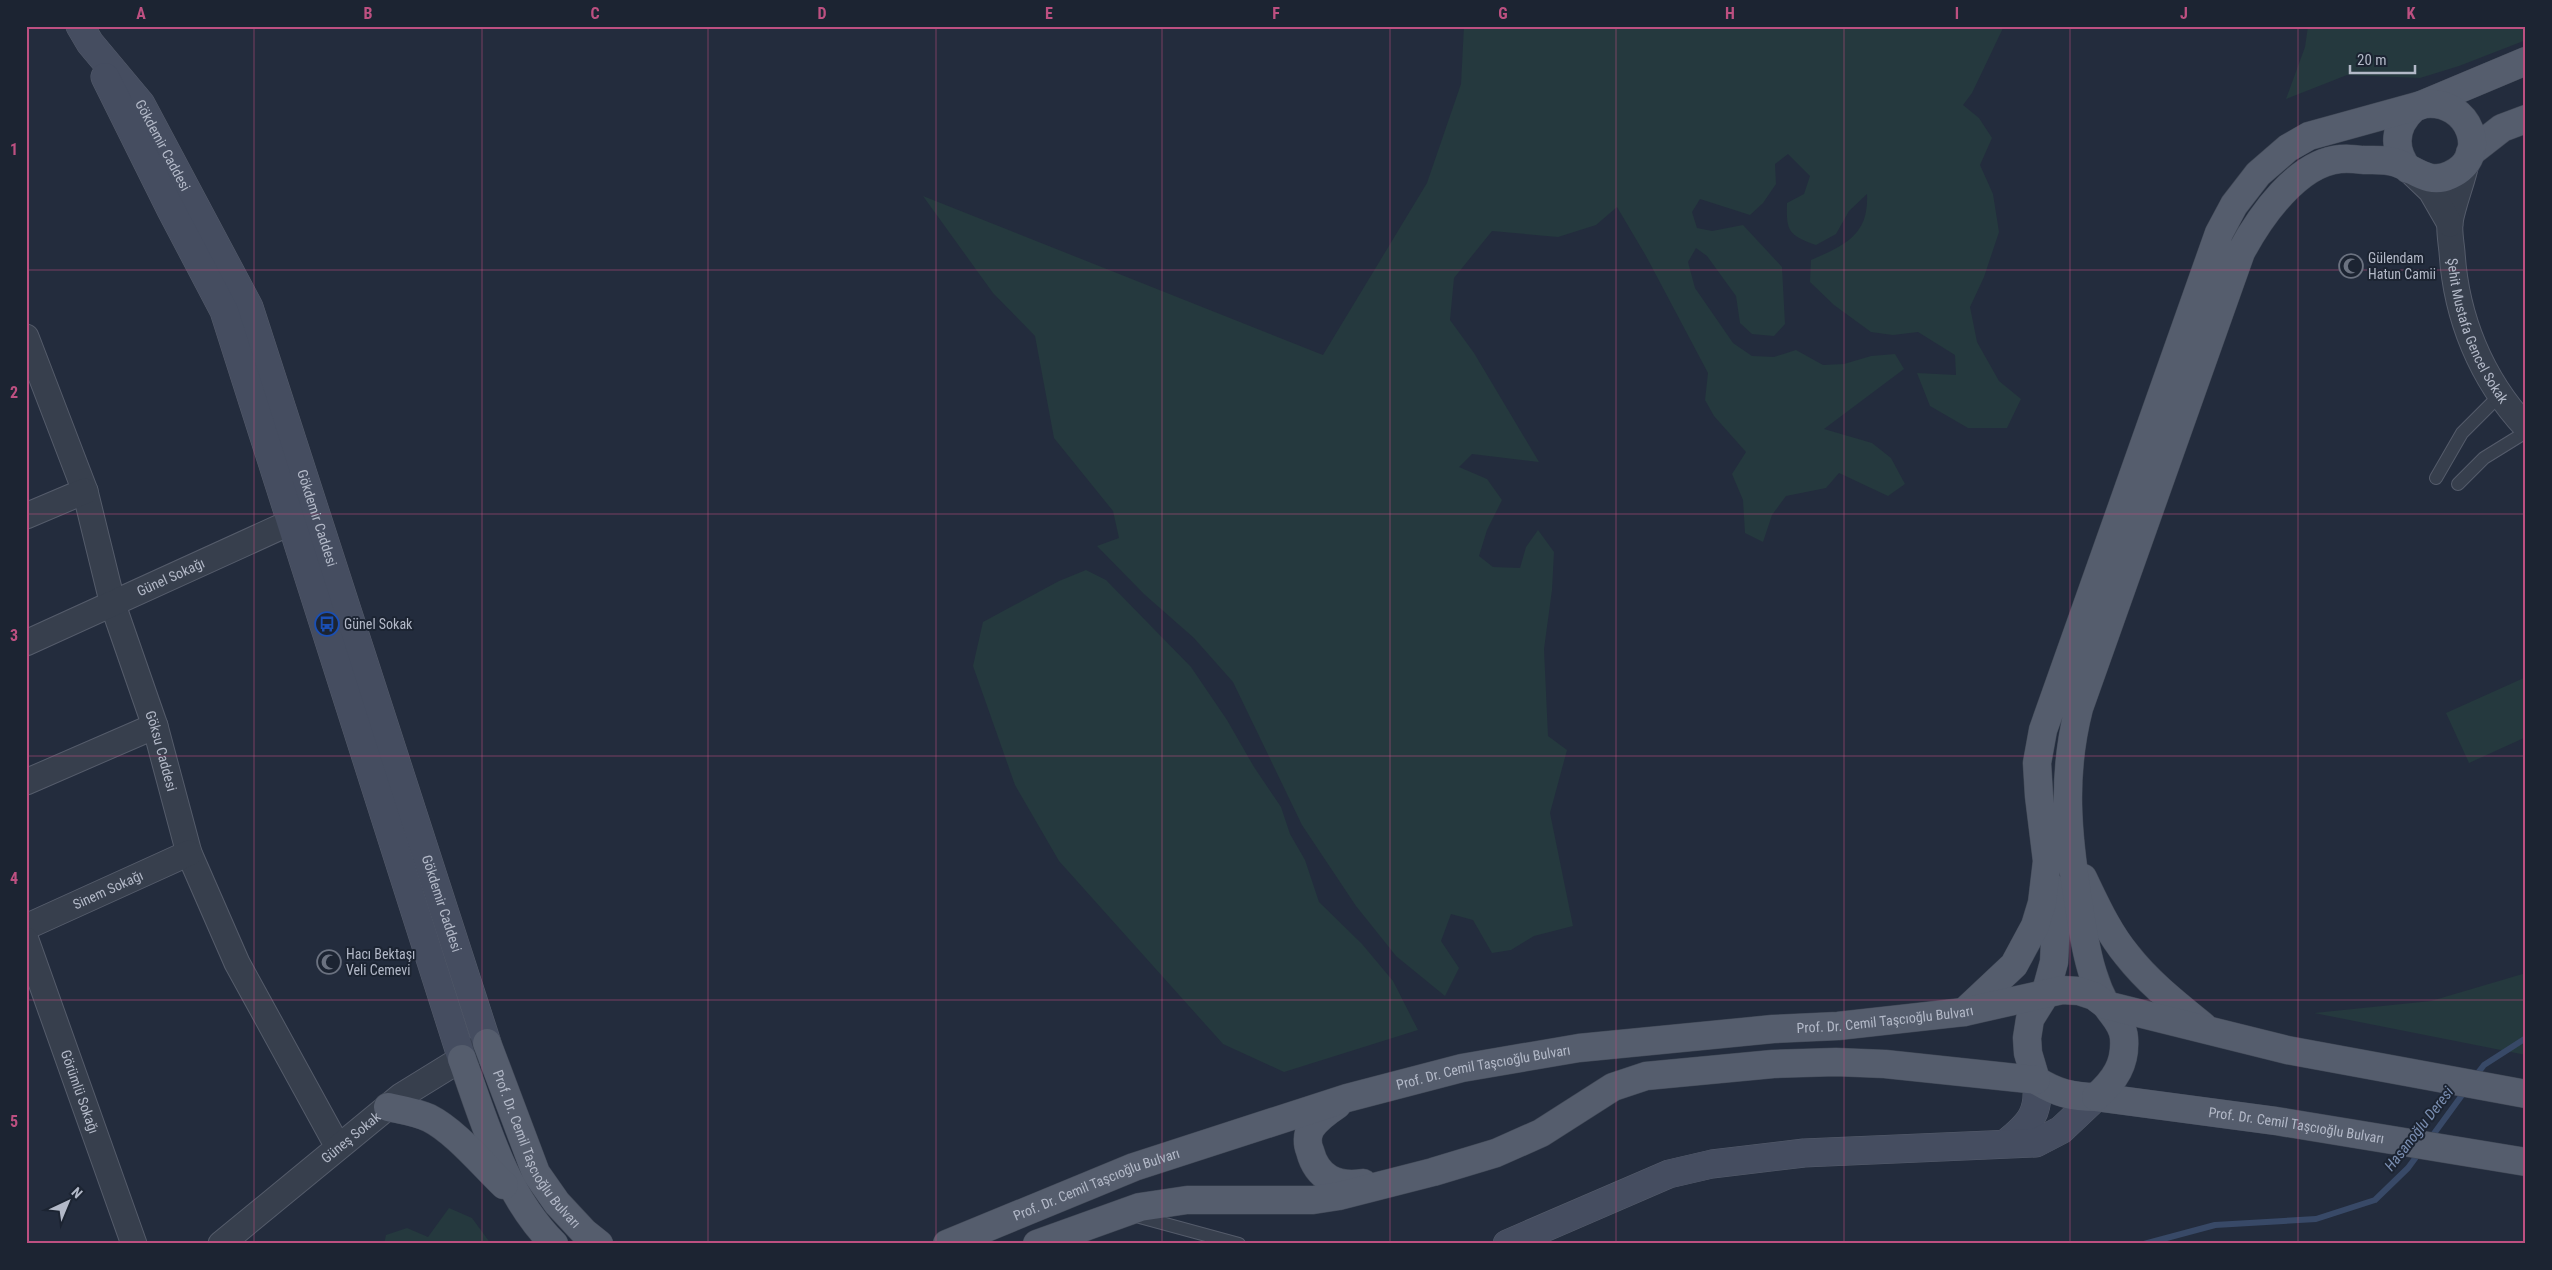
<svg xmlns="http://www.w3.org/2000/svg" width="2552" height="1270" font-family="'Roboto Condensed',sans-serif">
	<rect width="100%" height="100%" fill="#232c3d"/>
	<!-- green -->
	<path fill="#25393e" d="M 1464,26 L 2004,26 L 1972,93 L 1963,105 L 1979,118 L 1992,138 L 1980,165 L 1993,194 L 1999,232 L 1984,277 L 1970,307 L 1977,342 L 1999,381 L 2021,399 L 2007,428 L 1968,428 L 1930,406 L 1917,373 L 1956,375 L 1955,355 L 1918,332 L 1893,335 L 1871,332 L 1834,305 L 1810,282 L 1811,260 C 1845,245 1869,235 1867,194 L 1849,211 L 1836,234 L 1816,245 C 1789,235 1786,232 1787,203 L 1804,194 L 1810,176 L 1788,154 L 1775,164 L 1776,184 L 1763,203 L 1750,215 L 1700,199 L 1692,212 L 1697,228 L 1712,231 L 1743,225 L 1782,267 L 1785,324 L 1774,336 L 1752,334 L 1740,323 L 1736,296 L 1707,256 L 1696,248 L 1688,262 L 1695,288 L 1733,343 L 1752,356 L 1774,357 L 1796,350 L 1823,365 L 1844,364 L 1871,356 L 1895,354 L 1904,369 L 1824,429 L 1872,443 L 1891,458 L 1905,484 L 1888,496 L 1839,473 L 1826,488 L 1786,496 L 1772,515 L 1763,542 L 1745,533 L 1743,500 L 1732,474 L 1746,452 L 1714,416 L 1705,400 L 1708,373 L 1646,256 L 1617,207 L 1596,225 L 1558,237 L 1492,231 L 1454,278 L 1450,320 L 1474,353 L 1539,462 L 1472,454 L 1459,467 L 1487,479 L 1502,500 L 1487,530 L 1479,556 L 1493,567 L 1520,568 L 1526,547 L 1538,530 L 1554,552 L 1552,590 L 1544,649 L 1548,736 L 1567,750 L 1550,813 L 1573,926 L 1534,936 L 1511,950 L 1492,953 L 1473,920 L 1451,914 L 1441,941 L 1459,968 L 1445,996 L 1396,956 L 1356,906 L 1302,825 L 1233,682 L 1194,638 L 1144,594 L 1097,546 L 1119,538 L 1113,511 L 1054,438 L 1035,336 L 993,293 L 923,196 L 1323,355 L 1427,183 L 1461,84 Z
		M 2308,26 L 2526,26 L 2526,40 L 2459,66 L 2420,78 L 2347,75 L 2286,99 L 2305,47 Z
		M 1086,570 L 1106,580 L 1191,667 L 1227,720 L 1254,767 L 1281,807 L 1290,834 L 1305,860 L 1319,902 L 1362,944 L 1393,981 L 1418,1030 L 1284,1072 L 1223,1044 L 1059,861 L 1015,785 L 973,666 L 983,622 L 1059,581 Z
		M 2526,677 L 2526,737 L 2469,763 L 2446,713 Z
		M 2526,973 L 2526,1055 L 2314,1013 L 2431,1001 Z
		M 449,1208 L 472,1218 L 491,1244 L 384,1244 L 386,1235 L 407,1228 L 428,1237 Z"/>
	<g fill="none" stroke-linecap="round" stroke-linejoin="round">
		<!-- stream -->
		<path stroke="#384967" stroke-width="6" d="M 2474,1078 L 2484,1065 L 2526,1038
			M 2430,1139 L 2465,1091
			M 2144,1244 L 2215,1225 L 2316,1219 L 2375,1200 L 2408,1168 L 2419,1153"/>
		<!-- lane casing -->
		<g stroke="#555c6b" stroke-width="14">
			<path id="lane" d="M 2436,478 L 2462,433 L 2500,395
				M 2458,484 L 2484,458 L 2526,432
				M 1136,1216 L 1239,1244"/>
		</g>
		<!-- street casing -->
		<g stroke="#555c6b" stroke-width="27">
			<g id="street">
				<path id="s1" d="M 2467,159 C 2463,181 2454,200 2450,222 C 2449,231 2451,242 2452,252 C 2456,317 2481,379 2526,427"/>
				<path d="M 2408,169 L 2431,191 L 2450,224"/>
				<path id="s2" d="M 26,337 L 85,491 L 113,605 L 155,726 L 189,853 L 237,963 L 338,1147"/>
				<path d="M 26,516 L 85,491"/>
				<path id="s3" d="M 26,643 L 309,514"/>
				<path d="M 26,782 L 155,726"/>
				<path id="s4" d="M 26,927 L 189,853"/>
				<path id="s5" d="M 26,940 L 134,1244"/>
				<path id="s6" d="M 221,1244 L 401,1096 L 487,1043"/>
			</g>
		</g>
		<!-- secondary casing -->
		<g stroke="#555c6b" stroke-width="29">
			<g id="secondary">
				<path id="s7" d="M 80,26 L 90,43 L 141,104 L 249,307 L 487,1043"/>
				<path d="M 105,77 L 171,210 L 224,311 L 462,1059"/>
				<path d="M 2006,1143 C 2030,1124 2041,1112 2036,1080"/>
				<path d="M 1507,1244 L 1669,1174 L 1712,1164 L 1804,1153 L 2036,1143 L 2061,1130 L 2096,1097"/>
			</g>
		</g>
		<!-- primary casing -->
		<g stroke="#404856" stroke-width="29">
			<g id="primary">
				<path d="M 2470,153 L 2502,128 L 2526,119"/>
				<path d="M 2408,169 C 2392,148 2394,126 2414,108 L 2526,61"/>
				<path d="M 2083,878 C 2096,905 2108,932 2127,955 C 2148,982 2176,1004 2203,1026"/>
				<path id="s8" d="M 2051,887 L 2056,922 L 2054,962 L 2045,995 L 2030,1019 L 2027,1038 L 2028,1053 L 2036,1080 C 2056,1093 2073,1097 2096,1097 L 2276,1121 L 2526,1162"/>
				<path d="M 1964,1012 L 2014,965 L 2035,926 L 2042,903 L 2047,861 L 2039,796 L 2037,763 L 2043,730 L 2219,233 L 2234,205 L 2258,174 L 2288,148 L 2309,136 L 2425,104 C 2469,99 2492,156 2450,175 C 2429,185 2416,170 2397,163 C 2386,159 2375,160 2363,160 C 2356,159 2348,158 2340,159 C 2297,163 2260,217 2241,252 L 2079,708 C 2062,774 2067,833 2078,900 C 2082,925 2085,950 2093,974 C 2096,984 2101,996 2106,1005 C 2113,1016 2123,1024 2124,1038 C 2126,1064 2115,1080 2096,1097"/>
				<path id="s9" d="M 487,1043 L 536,1173 L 557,1203 L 584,1232 L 599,1244"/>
				<path d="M 462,1059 C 485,1123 504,1194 554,1244"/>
				<path d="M 1337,1105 C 1328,1111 1317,1119 1311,1128 C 1307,1135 1307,1144 1310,1151 C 1317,1178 1337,1187 1363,1183"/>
				<path d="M 388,1107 C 402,1110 416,1112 429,1118 C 455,1131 483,1165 504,1185"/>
				<path id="s10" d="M 947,1244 L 1134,1167 L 1347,1098 L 1462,1068 L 1579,1048 L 1773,1029 L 1838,1026 L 1964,1012 L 2062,990 L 2079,991 L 2094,996 L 2106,1005 L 2287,1050 L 2526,1094"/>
				<path d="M 1037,1244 L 1140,1207 L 1187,1200 L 1313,1200 L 1339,1196 L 1433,1172 L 1496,1153 L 1541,1133 L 1613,1087 L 1646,1076 L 1773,1064 L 1836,1062 L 1885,1064 L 2036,1080"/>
			</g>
		</g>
		<!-- lane -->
		<use href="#lane" stroke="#373f4d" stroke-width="12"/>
		<!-- street -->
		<use href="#street" stroke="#373f4d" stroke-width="25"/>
		<!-- secondary -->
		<use href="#secondary" stroke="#454d60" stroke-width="28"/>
		<!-- primary -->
		<use href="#primary" stroke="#555d6d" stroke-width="28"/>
	</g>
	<!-- grid -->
	<path fill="none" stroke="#bd5081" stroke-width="1" stroke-opacity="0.55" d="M 254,26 L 254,1244M 482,26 L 482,1244M 708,26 L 708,1244M 936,26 L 936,1244M 1162,26 L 1162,1244M 1390,26 L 1390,1244M 1616,26 L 1616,1244M 1844,26 L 1844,1244M 2070,26 L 2070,1244M 2298,26 L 2298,1244M 26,270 L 2526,270M 26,514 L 2526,514M 26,756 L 2526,756M 26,1000 L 2526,1000"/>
	<!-- icons -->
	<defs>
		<g id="mosque-ring" transform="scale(1.25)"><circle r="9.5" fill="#1c2432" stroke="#6b7280" stroke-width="1.5"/><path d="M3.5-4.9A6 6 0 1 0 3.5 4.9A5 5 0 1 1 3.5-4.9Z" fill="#6b7280"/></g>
		<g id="bus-ring" transform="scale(1.25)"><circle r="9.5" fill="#1c2432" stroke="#1a4fb4" stroke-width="1.5"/><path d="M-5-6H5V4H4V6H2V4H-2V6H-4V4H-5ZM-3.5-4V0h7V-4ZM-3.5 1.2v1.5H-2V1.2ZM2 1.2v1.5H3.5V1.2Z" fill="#1a4fb4"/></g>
	</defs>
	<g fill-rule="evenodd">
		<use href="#mosque-ring" x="2351" y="266"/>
		<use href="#bus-ring" x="327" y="624"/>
		<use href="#mosque-ring" x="329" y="962"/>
	</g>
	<g text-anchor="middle" stroke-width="4" stroke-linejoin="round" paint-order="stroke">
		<!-- street labels -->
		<g font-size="14" fill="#b3b9c8" stroke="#1c2432">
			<text dy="5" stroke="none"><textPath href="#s7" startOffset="146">Gökdemir Caddesi</textPath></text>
			<text dy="5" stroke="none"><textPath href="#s1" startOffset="179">Şehit Mustafa Gencel Sokak</textPath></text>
			<text dy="5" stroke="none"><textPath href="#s7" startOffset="551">Gökdemir Caddesi</textPath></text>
			<text dy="5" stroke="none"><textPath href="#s3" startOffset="159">Günel Sokağı</textPath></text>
			<text dy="5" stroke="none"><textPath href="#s2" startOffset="436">Göksu Caddesi</textPath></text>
			<text dy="5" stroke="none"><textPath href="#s4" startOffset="90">Sinem Sokağı</textPath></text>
			<text dy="5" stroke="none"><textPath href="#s7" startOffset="956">Gökdemir Caddesi</textPath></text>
			<text dy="5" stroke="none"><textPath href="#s10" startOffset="971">Prof. Dr. Cemil Taşcıoğlu Bulvarı</textPath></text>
			<text dy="5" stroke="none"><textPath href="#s10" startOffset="566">Prof. Dr. Cemil Taşcıoğlu Bulvarı</textPath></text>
			<text dy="5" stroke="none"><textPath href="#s5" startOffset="161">Görümlü Sokağı</textPath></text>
			<text dy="5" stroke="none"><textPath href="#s8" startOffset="466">Prof. Dr. Cemil Taşcıoğlu Bulvarı</textPath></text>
			<text dy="5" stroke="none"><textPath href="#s6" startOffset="168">Güneş Sokak</textPath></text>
			<text dy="5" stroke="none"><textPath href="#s9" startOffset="118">Prof. Dr. Cemil Taşcıoğlu Bulvarı</textPath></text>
			<text dy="5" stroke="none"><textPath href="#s10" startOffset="161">Prof. Dr. Cemil Taşcıoğlu Bulvarı</textPath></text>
		</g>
		<!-- poi labels -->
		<g font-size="14" fill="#b3b9c8" stroke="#1c2432" text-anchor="start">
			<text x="2368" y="263">Gülendam<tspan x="2368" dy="16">Hatun Camii</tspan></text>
			<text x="344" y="629">Günel Sokak</text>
			<text x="346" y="959">Hacı Bektaşı<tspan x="346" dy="16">Veli Cemevi</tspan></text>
		</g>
		<!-- water labels -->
		<g font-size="15" font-style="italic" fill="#7a8eb1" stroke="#1c2432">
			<text transform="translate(2419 1129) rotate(-52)" y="5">Hasanoğlu Deresi</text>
		</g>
	</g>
	<!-- border -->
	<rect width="2552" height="1270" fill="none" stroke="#1c2432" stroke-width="55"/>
	<!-- north arrow -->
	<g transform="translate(68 1202) rotate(44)" stroke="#1c2432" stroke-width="4" paint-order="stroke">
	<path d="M0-4L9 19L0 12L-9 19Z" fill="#b3b9c8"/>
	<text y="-8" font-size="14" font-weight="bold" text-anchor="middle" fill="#b3b9c8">N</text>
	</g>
	<!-- scale -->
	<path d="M2350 65v8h65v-8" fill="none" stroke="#b3b9c8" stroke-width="2.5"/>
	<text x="2357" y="65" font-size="15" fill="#b3b9c8" stroke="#1c2432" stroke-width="4" paint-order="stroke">20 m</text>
	<rect x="28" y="28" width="2496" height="1214" fill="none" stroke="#bd5081" stroke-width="2"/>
	<g font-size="16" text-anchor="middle" font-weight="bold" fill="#bd5081">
		<text x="141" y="19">A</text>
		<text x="368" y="19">B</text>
		<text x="595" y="19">C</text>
		<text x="822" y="19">D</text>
		<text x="1049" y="19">E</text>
		<text x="1276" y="19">F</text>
		<text x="1503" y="19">G</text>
		<text x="1730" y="19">H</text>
		<text x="1957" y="19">I</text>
		<text x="2184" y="19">J</text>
		<text x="2411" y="19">K</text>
		<text x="14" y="155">1</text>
		<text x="14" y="398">2</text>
		<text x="14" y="641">3</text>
		<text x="14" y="884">4</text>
		<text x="14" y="1127">5</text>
	</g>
</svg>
